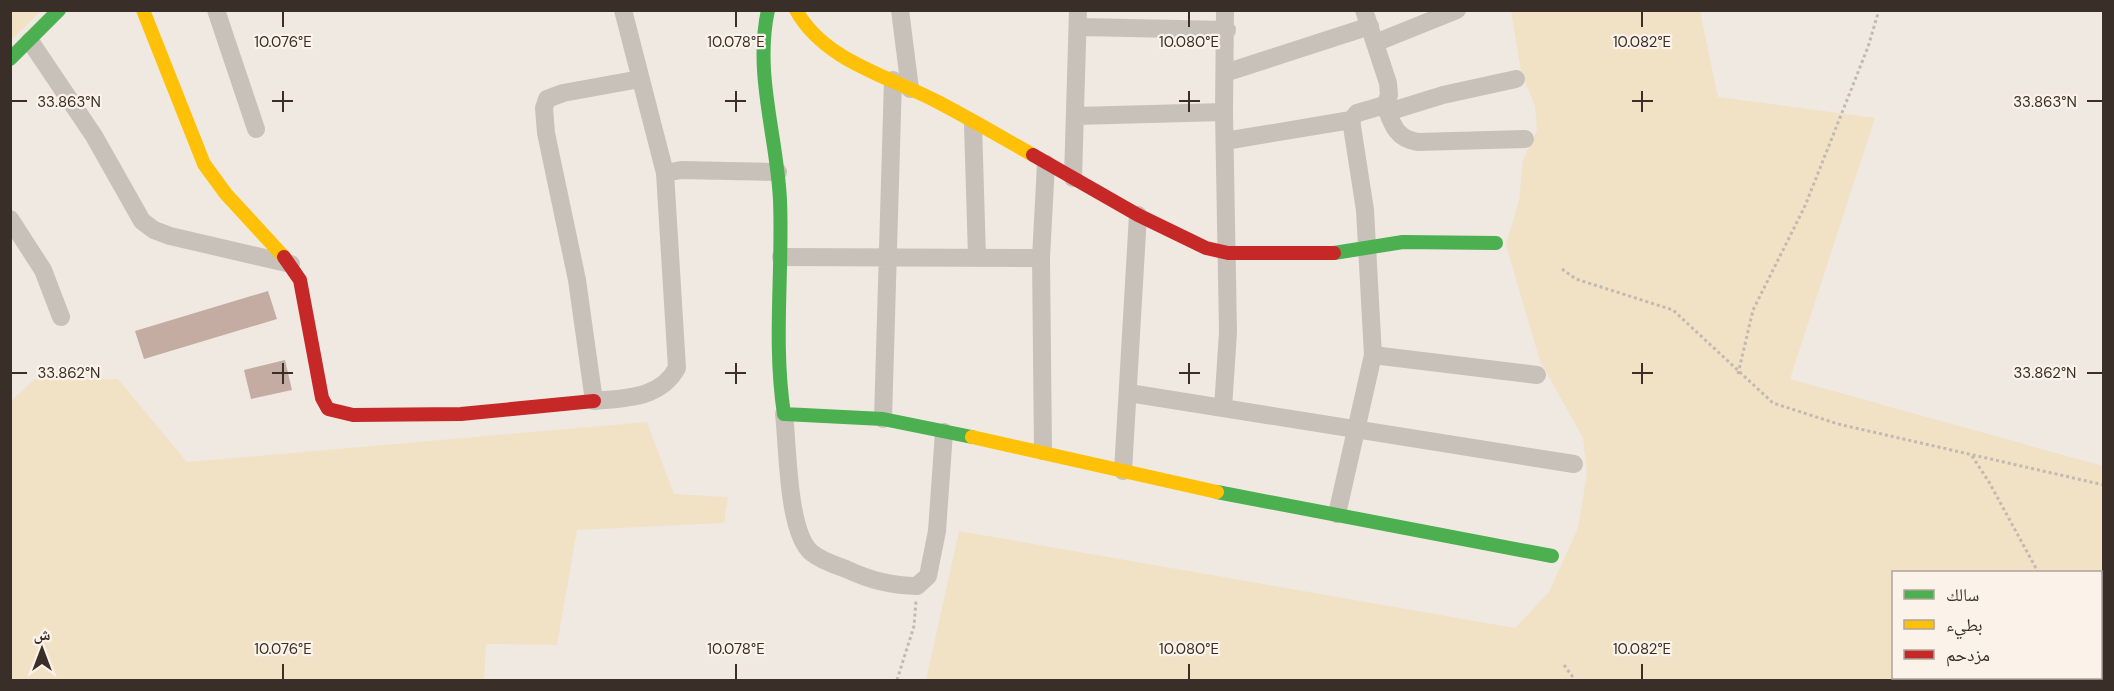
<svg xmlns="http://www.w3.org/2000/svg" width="2114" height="691" font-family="'DM Sans','Noto Naskh Arabic',sans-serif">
	<rect width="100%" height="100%" fill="#efe9e2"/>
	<!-- sand -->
	<path fill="#f1e2c6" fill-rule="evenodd" d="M 11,11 L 41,11 L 11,40 Z
		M 1511,11 L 1700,11 L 1718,97 L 1875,118 L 1790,379 L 2103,466 L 2103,680 L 926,680 L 959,531 L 1515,628 L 1549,592 L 1578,528 L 1587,473 L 1583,438 L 1540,361 L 1506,245 L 1519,200 L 1523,160 L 1537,130 L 1535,106 L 1521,72 ZM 1894,572 L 2100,572 L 2100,678 L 1894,678 Z
		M 35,379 L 118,379 L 187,462 L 647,422 L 674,494 L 728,497 L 724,523 L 577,530 L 557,645 L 486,644 L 484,680 L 11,680 L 11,401 Z"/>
	<!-- building -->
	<path fill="#c4aca2" d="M 268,291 L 277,319 L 144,359 L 135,331 Z
		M 285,360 L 292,390 L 251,399 L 244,370 Z"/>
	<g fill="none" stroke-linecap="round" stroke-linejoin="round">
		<!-- path -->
		<path stroke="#c1b9b2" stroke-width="3" stroke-dasharray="3 3" stroke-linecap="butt" d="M 1562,269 L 1576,279 L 1673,310 L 1773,403 L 1838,424 L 2104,485
			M 1738,374 L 1753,310 L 1805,206 L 1868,47 L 1879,10
			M 1972,456 L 1989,482 L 2038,572
			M 2100,654 L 2104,657
			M 1564,665 L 1575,680
			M 897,680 L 914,626 L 916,601"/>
		<!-- street -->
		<path stroke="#c8c1ba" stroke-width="18" d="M 216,10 L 256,129
			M 623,10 L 665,173 L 681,170 L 778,172
			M 900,10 L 910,89
			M 1364,10 L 1388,83 L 1389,95 L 1385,105 C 1392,124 1396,139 1418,142 L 1525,139
			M 1079,27 L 1227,30
			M 30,41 L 94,136 L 142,221 L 154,230 L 170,236 L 291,264
			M 1375,43 L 1457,10
			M 1225,73 L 1370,26
			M 640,79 L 563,93 L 547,99 L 544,108 L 546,133 L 577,280 L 594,401 C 625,398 660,399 677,368 L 665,173
			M 1388,112 L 1443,95 L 1516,79
			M 1076,116 L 1224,112
			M 973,124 L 977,257
			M 1225,141 L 1351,120
			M 1073,178 L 1078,10
			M 10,219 L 43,270 L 61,317
			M 781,257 L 1041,258
			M 1373,355 L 1537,375
			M 1129,393 L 1574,464
			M 1223,408 L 1228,332 L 1224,112 L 1225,10
			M 784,414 C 788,446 787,533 812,553 C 822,561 835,565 846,569 C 869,580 891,586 917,586 L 928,576 L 937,531 L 944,432
			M 883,419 L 893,80
			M 1043,451 L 1041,258 L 1046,164
			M 1123,471 L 1138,215
			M 1337,514 L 1373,355 L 1365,210 L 1351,120 L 1357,113 L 1385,105"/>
		<!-- fast -->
		<path stroke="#4caf50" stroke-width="14" d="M 768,10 C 754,74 777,136 780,200 C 783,272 773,342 784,414 L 883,419 L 972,437
			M 10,59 L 59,10
			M 1334,253 L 1403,242 L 1496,243
			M 1217,492 L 1552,556"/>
		<!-- slow -->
		<path stroke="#ffc107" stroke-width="14" d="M 143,10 L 204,164 L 226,194 L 284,257
			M 796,10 C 824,61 888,76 936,101 C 969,118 1001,137 1033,155
			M 972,437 L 1217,492"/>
		<!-- jam -->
		<path stroke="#c62828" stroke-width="14" d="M 1033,155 L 1138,215 L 1206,248 L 1228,253 L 1334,253
			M 284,257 L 300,280 L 322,398 L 328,409 L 353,415 L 461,414 L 594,401"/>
	</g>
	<!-- ticks -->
	<path fill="none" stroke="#392e28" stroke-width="2" d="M 283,12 L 283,27M 736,12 L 736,27M 1189,12 L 1189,27M 1642,12 L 1642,27M 283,91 L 283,112M 736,91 L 736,112M 1189,91 L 1189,112M 1642,91 L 1642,112M 12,101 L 27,101M 272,101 L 293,101M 725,101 L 746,101M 1179,101 L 1200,101M 1632,101 L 1653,101M 2087,101 L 2102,101M 283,363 L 283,384M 736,363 L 736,384M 1189,363 L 1189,384M 1642,363 L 1642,384M 12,373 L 27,373M 272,373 L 293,373M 725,373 L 746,373M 1179,373 L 1200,373M 1632,373 L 1653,373M 2087,373 L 2102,373M 283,664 L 283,679M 736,664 L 736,679M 1189,664 L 1189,679M 1642,664 L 1642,679"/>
	<g font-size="15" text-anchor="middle" fill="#392e28" stroke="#fbf3e9" stroke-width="4.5" stroke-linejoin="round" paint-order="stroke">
		<text x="283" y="47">10.076°E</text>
		<text x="736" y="47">10.078°E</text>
		<text x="1189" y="47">10.080°E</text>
		<text x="1642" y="47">10.082°E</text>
		<text x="69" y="107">33.863°N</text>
		<text x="2045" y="107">33.863°N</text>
		<text x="69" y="378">33.862°N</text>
		<text x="2045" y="378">33.862°N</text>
		<text x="283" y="654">10.076°E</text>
		<text x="736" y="654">10.078°E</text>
		<text x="1189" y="654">10.080°E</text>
		<text x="1642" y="654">10.082°E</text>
	</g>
	<!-- border -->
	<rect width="2114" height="691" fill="none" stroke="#392e28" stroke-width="24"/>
	<!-- legend -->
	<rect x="1892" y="571" width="210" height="108" fill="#fbf3e9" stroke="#ada49c" stroke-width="1.5"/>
	<rect x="1904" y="590" width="30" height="9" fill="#4caf50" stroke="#ada49c" stroke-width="1.5"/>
	<text x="1946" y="601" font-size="18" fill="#392e28">سالك</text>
	<rect x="1904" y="620" width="30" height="9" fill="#ffc107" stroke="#ada49c" stroke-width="1.5"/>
	<text x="1946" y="631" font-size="18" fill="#392e28">بطيء</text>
	<rect x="1904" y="650" width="30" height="9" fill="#c62828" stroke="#ada49c" stroke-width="1.5"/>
	<text x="1946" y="661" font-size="18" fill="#392e28">مزدحم</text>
	<!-- north arrow -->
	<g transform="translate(42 649)" stroke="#fbf3e9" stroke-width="4.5" paint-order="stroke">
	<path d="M0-4.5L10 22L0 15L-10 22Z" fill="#392e28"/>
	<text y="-9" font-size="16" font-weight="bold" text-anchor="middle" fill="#392e28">ش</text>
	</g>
</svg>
